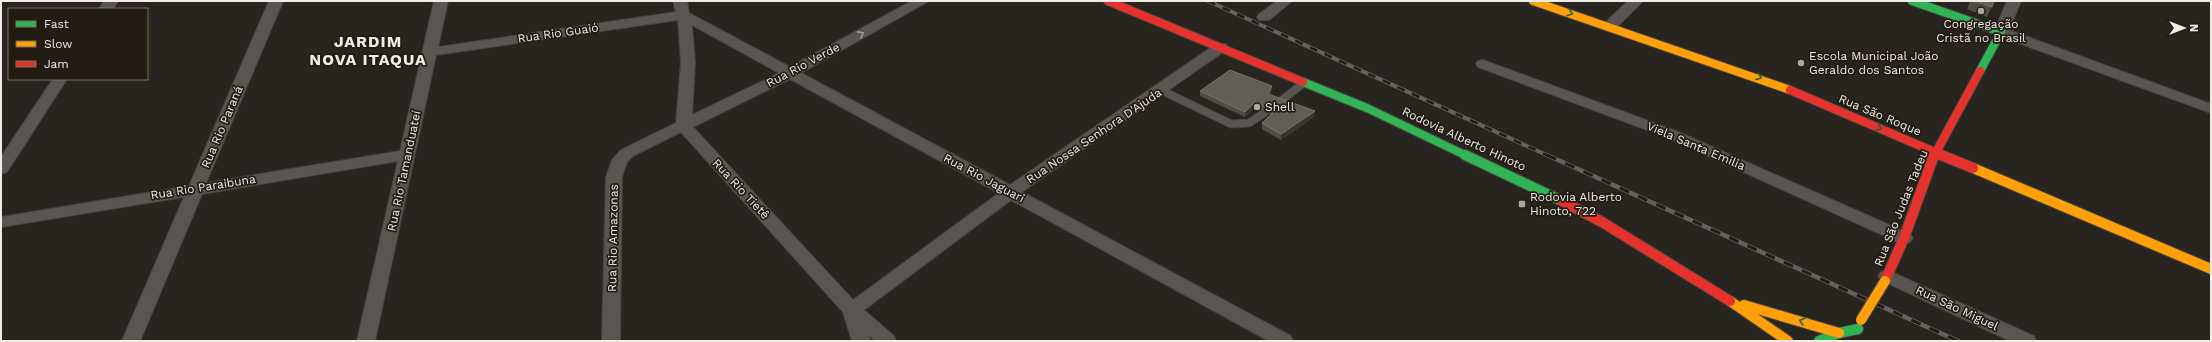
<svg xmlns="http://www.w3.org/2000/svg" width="2212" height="342" font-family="'Work Sans',sans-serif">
	<rect width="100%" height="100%" fill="#282420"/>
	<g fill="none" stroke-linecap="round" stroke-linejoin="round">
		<!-- lane casing -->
		<g stroke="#46423e" stroke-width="9">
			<path id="lane" d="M 1161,90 L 1231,124 L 1249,123 L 1264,113
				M 1278,103 L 1305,82"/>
		</g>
		<!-- street casing -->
		<g stroke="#46423e" stroke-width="2">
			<path id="street" d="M 104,1 L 118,1 L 113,9 L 99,9 Z
				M 269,1 L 283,1 L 206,183 L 400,151 L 434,1 L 448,1 L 438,47 L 676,12 L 673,1 L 687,1 L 689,13 L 790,67 L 912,1 L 929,1 L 801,73 L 1010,185 L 1216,44 L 1226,44 L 1228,47 L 1226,50 L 1022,192 L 1291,336 L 1293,341 L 1269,341 L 1011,200 L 864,310 L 894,336 L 896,341 L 875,341 L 869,335 L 870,341 L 852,341 L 843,312 L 681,132 L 633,156 L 627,162 L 622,177 L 620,341 L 602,341 L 606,177 L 612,160 L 621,150 L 676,123 L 681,63 L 678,20 L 436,55 L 375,341 L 357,341 L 398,161 L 202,194 L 140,341 L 122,341 L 184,197 L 1,227 L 1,217 L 189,186 ZM 692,25 L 779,73 L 692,115 L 695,63 ZM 790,79 L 999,193 L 853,300 L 693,127 Z
				M 1277,1 L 1292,1 L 1269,20 L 1259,20 L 1257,17 L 1259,14 Z
				M 1628,1 L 1643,1 L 1615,29 L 1605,29 L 1603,26 L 1605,23 Z
				M 2007,1 L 2021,1 L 2009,30 L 2211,104 L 2211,113 L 1996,35 L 1994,32 Z
				M 1483,60 L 1676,131 L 1910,234 L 1913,238 L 1910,242 L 1904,244 L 1898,242 L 1666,137 L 1478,67 L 1476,64 L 1478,61 Z
				M 53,79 L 67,79 L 7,172 L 1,174 L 1,157 Z
				M 1887,270 L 2034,336 L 2036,341 L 2010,341 L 1881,280 L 1878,276 L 1881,272 Z"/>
		</g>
		<!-- fast-far1 casing -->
		<g stroke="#46423e" stroke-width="10">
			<path id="fast-far1" d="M 1912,1 L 2001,32 L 1980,71
				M 1303,82 L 1367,108 L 1467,156"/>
		</g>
		<!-- fast casing -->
		<g stroke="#46423e" stroke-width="12">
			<path id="fast" d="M 1465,155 L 1562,201
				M 1819,341 L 1839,333 L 1858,329"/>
		</g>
		<!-- slow-far1 casing -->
		<g stroke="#46423e" stroke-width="10">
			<path id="slow-far1" d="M 1533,1 L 1790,90"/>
		</g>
		<!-- slow casing -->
		<g stroke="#46423e" stroke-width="12">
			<path id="slow" d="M 1973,168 L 2211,269
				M 1730,301 L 1788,341
				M 1744,305 L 1839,333"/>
		</g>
		<!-- jam-far1 casing -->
		<g stroke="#46423e" stroke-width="10">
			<path id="jam-far1" d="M 1108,1 L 1303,82
				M 1790,90 L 1944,156
				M 1934,156 L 1980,71"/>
		</g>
		<!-- jam casing -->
		<g stroke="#46423e" stroke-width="12">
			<path id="jam" d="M 1941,155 L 1973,168
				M 1562,201 L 1602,222 L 1730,301
				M 1885,281 L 1904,238 L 1934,155"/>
		</g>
		<!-- lane -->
		<use href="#lane" stroke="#585653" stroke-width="7"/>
		<!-- street -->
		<use href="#street" fill="#585653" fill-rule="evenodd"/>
		<!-- fast-far1 -->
		<use href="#fast-far1" stroke="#30b455" stroke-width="8"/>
		<!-- fast -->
		<use href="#fast" stroke="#30b455" stroke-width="10"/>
		<!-- slow-far1 -->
		<use href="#slow-far1" stroke="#ff9f0a" stroke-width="8"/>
		<!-- slow -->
		<use href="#slow" stroke="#ff9f0a" stroke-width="10"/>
		<!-- jam-far1 -->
		<use href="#jam-far1" stroke="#e5322d" stroke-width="8"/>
		<!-- jam -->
		<use href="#jam" stroke="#e5322d" stroke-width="10"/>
		<!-- rail-far1 casing -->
		<g stroke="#64615e" stroke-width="4">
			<path id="rail-far1" d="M 1208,1 L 1549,156"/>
		</g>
		<!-- rail casing -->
		<g stroke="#64615e" stroke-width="4.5">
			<path id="rail" d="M 1547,155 L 1958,341"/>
		</g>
		<!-- rail-far1 -->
		<use href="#rail-far1" stroke="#221c13" stroke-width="2.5" stroke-dasharray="8" stroke-linecap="butt"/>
		<!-- rail -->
		<use href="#rail" stroke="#221c13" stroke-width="3" stroke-dasharray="10" stroke-linecap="butt"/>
		<!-- slow-bridge casing -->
		<g stroke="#46423e" stroke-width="12" stroke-linecap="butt">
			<path id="slow-bridge" d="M 1861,320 L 1885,281"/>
		</g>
		<!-- slow-bridge -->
		<use href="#slow-bridge" stroke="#ff9f0a" stroke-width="10"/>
	</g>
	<!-- wall -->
	<path fill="#504d45" d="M 1970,1 L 1994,1 L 1987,17 L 1967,9 Z
		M 1272,86 L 1271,92 L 1270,95 L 1315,111 L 1314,117 L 1281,140 L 1262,129 L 1262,123 L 1271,115 L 1254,109 L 1245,117 L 1200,96 L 1200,91 Z"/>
	<!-- shaded-wall -->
	<path fill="#39352f" d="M 1272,86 L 1271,92 L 1268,99 L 1268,94 Z
		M 1254,103 L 1254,109 L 1245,117 L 1245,112 Z
		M 1315,111 L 1314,117 L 1281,140 L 1281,134 Z"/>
	<!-- building -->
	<path fill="#615e56" stroke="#78746d" d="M 1976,1 L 1994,1 L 1992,7 Z
		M 1230,70 L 1272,86 L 1268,94 L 1315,111 L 1281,134 L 1262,123 L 1275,111 L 1254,103 L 1245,112 L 1200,91 Z"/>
	<!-- one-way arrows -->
	<defs><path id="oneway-chevron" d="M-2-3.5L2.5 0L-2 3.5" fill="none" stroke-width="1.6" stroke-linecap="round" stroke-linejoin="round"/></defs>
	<g stroke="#286031">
		<use href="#oneway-chevron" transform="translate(1570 13) rotate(18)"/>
		<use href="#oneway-chevron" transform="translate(1759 77) rotate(21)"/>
		<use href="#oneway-chevron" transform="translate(1879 128) rotate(23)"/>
		<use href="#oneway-chevron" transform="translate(1802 321) rotate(-163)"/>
	</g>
	<use stroke="#9c9a95" href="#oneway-chevron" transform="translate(861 34) rotate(-29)"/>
	<!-- markers -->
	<g fill="#aaa6a1" stroke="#221c13" stroke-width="1.5">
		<circle cx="1981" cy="11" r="4"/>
		<circle cx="1801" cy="63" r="4"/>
		<circle cx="1257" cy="107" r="4"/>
		<rect x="1518" y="200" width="8" height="8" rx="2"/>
	</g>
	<g text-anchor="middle" stroke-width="3.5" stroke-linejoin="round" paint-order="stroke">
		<!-- poi labels -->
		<g font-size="12" fill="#f0ece6" stroke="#221c13" text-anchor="start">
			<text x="1981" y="28" text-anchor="middle">Congregação<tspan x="1981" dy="14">Cristã no Brasil</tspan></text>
			<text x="1809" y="60">Escola Municipal João<tspan x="1809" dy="14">Geraldo dos Santos</tspan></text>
			<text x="1265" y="111">Shell</text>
			<text x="1530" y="201">Rodovia Alberto<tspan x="1530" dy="14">Hinoto, 722</tspan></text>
		</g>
		<!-- street labels -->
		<g font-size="12" fill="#f0ece6" stroke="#221c13">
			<text transform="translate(558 33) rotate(-8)" y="4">Rua Rio Guaió</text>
			<text transform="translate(803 65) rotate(-28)" y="4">Rua Rio Verde</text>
			<text transform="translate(1880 115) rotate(23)" y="4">Rua São Roque</text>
			<text transform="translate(222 127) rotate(-67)" y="4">Rua Rio Paraná</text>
			<text transform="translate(1094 136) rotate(-34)" y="4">Rua Nossa Senhora D'Ajuda</text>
			<text transform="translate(1464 139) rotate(25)" y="4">Rodovia Alberto Hinoto</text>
			<text transform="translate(1696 146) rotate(23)" y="4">Viela Santa Emilia</text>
			<text transform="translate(404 171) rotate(-78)" y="4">Rua Rio Tamanduateí</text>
			<text transform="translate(984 178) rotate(28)" y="4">Rua Rio Jaguari</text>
			<text transform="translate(203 187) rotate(-9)" y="4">Rua Rio Paraibuna</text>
			<text transform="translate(741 189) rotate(47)" y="4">Rua Rio Tietê</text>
			<text transform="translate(1901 208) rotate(-68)" y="4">Rua São Judas Tadeu</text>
			<text transform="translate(613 238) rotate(-89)" y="4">Rua Rio Amazonas</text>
			<text transform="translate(1957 308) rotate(25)" y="4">Rua São Miguel</text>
		</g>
		<!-- district labels -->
		<g font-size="16" font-weight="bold" letter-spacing="1" fill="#f0ece6" stroke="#221c13">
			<text x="368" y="47">JARDIM<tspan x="368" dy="18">NOVA ITAQUA</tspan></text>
		</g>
	</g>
	<!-- border -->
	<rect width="2212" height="342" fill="none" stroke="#f0ece6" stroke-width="4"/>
	<!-- legend -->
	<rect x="8" y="8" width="140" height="72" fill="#221c13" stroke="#746f67"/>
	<rect x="16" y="21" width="20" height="6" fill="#30b455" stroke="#746f67"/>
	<text x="44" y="28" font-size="12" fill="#f0ece6">Fast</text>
	<rect x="16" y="41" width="20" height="6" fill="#ff9f0a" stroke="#746f67"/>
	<text x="44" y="48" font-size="12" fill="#f0ece6">Slow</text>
	<rect x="16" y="61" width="20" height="6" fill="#e5322d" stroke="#746f67"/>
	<text x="44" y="68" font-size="12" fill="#f0ece6">Jam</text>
	<!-- north arrow -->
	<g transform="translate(2184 28) rotate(90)" stroke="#221c13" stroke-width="3" paint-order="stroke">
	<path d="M0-3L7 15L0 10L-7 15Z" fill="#f0ece6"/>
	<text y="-6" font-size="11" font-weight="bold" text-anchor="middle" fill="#f0ece6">N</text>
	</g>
</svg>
